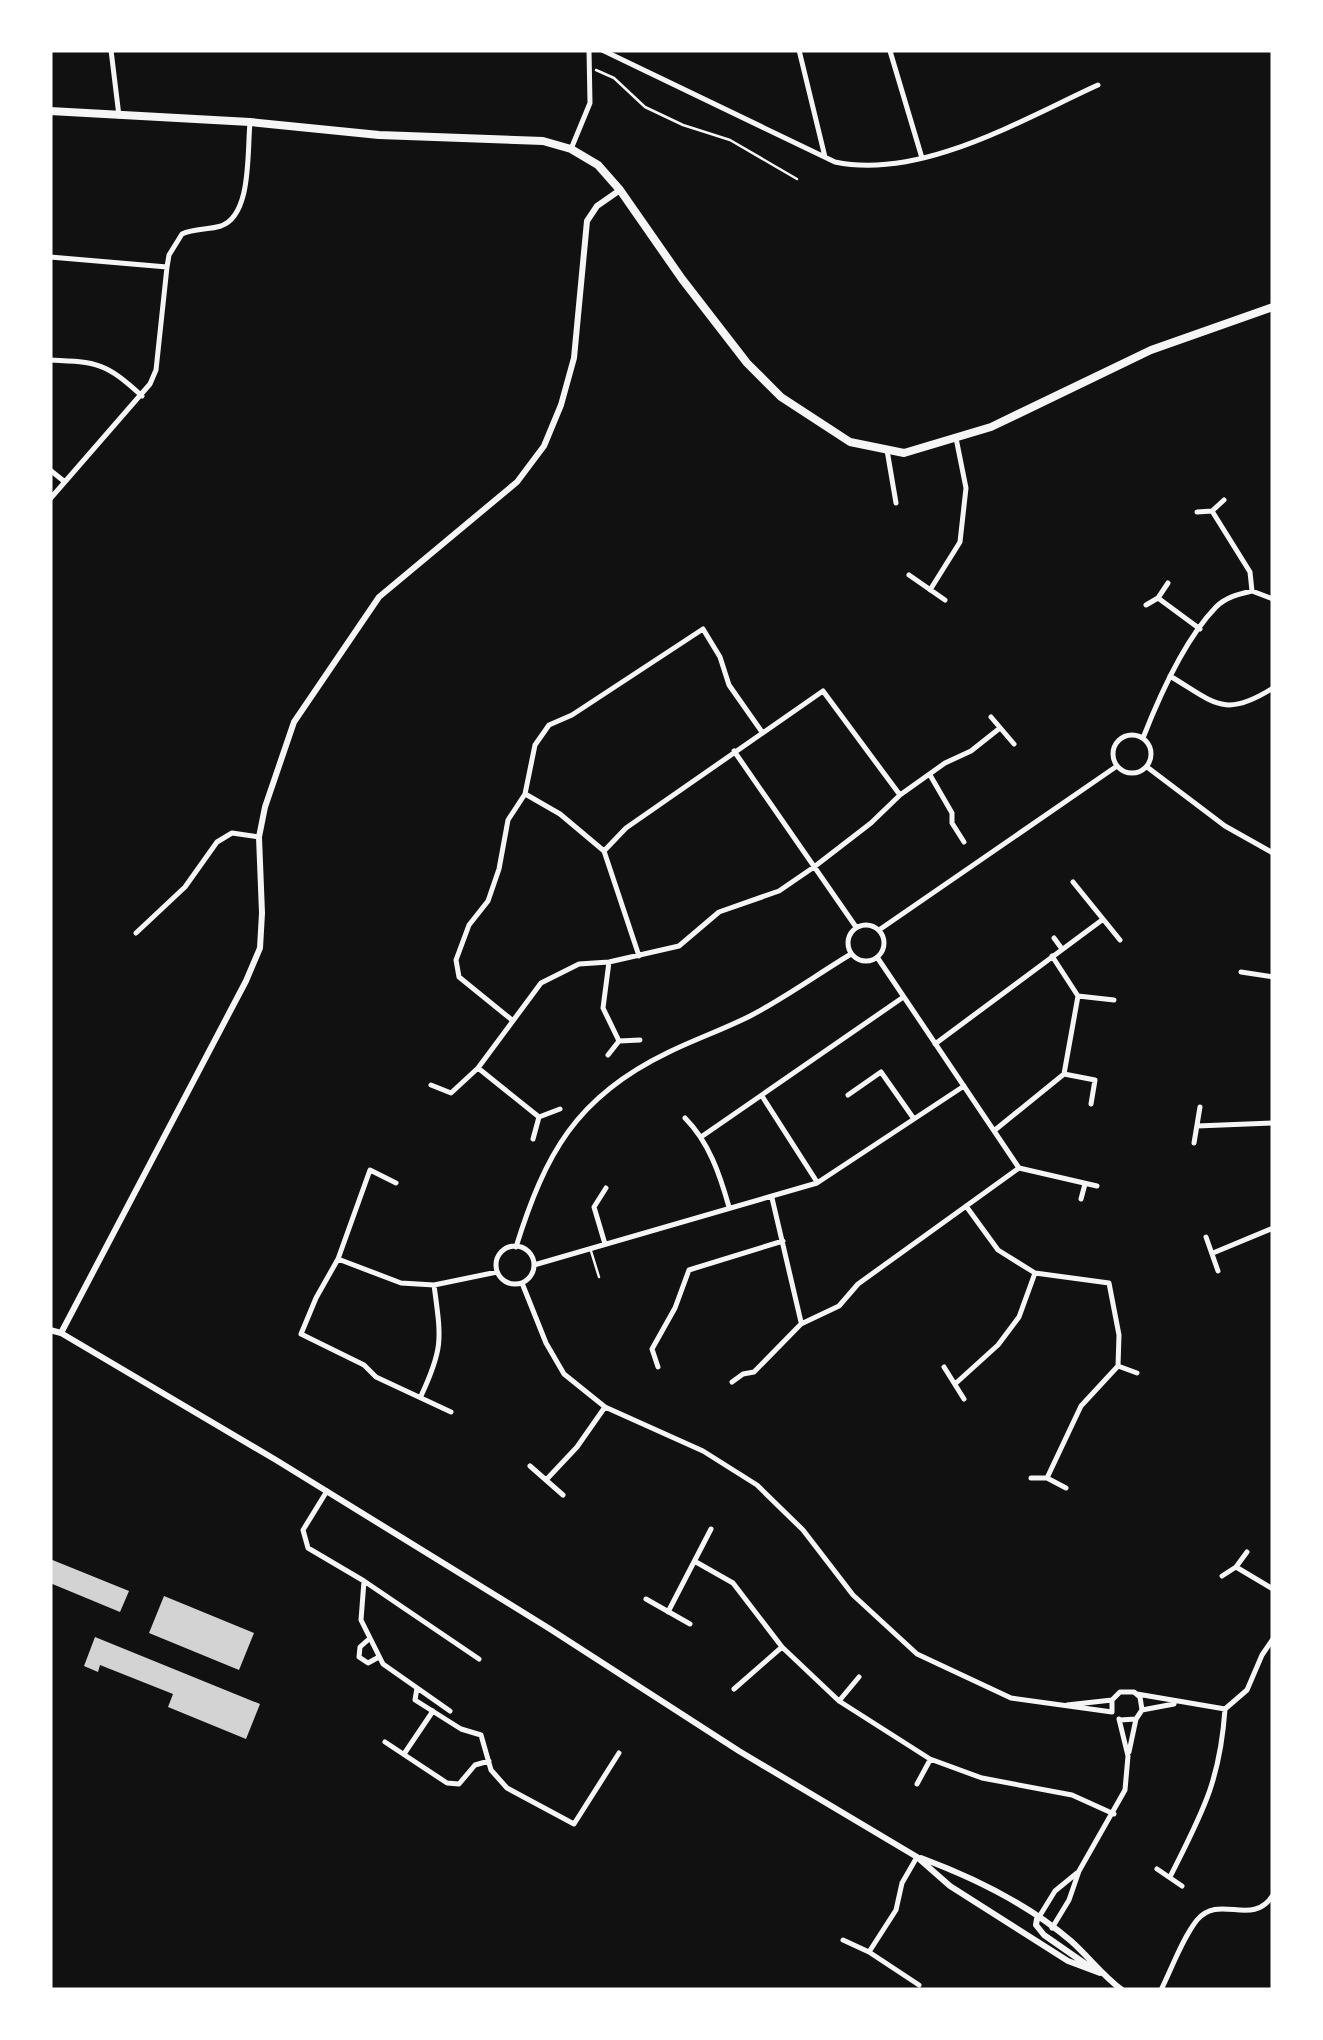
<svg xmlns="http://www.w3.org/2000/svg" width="1323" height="2040" font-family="Figtree,sans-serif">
	<rect width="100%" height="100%" fill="#111"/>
	<!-- building -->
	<path fill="#d3d3d3" d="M 50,1559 L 129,1591 L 120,1612 L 50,1583 Z
		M 164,1596 L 254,1633 L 239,1670 L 149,1633 Z
		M 95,1637 L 260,1704 L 246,1739 L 168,1707 L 173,1694 L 100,1665 L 98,1672 L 84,1666 Z"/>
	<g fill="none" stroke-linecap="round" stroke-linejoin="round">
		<!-- path -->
		<path stroke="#f5f5f5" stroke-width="2.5" d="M 596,70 L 614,78 L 645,107 L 683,125 L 730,140 L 797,179"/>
		<!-- service -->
		<path stroke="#f5f5f5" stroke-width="2.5" d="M 591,1251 L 599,1277"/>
		<!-- minor -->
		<path stroke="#f5f5f5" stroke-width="5" d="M 111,50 L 119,116
			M 602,50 L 835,162 C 921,180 1021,120 1098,85
			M 799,50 L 825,157
			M 893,50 L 890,51 L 922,158
			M 571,149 L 590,103 L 589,50
			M 50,257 L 167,267
			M 50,360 C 98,362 106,363 142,396
			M 887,450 L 896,503
			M 50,470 L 65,482
			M 50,499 L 150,384 L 156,370 L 167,267 L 169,255 L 182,234 C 194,228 208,230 221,226 C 252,215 247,152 250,123
			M 1212,511 L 1250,572 L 1252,591
			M 1197,512 L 1212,511 L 1224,500
			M 909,575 L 945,600
			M 930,590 L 960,542 L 966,488 L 956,438
			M 1252,591 L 1273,599
			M 1158,598 L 1200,629
			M 1146,605 L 1158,598 L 1168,583
			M 1170,676 C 1215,703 1224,719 1273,688
			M 991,717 L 1014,744
			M1113 754a19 19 0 1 1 38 0a19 19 0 1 1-38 0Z
			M 1143,738 C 1159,697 1185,639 1216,607 C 1226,597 1239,594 1252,591
			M 734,751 L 856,927
			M 1147,767 L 1225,826 L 1273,853
			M 930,775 L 952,813 L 952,823 L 964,842
			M 527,795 L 560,814 L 604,851 L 639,956
			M 604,851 L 626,828 L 823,691 L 900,795
			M 1073,882 L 1120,940
			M848 943a18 18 0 1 1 36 0a18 18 0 1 1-36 0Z
			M 879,930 L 1117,766
			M 136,933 L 185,887 L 217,842 L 232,833 L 259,837
			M 1054,938 L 1062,949
			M 877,957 L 1019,1168
			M 609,962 L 603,1008 L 619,1041
			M 1241,972 L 1273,977
			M 1078,996 L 1114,1000
			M 512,1020 L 459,977 L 456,960 L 469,925 L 488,901 L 499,869 L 508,820 L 525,794 L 535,745 L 549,725 L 572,715 L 703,629 L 720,657 L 729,685 L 762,732
			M 935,1044 L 1102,920
			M 608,1055 L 619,1041 L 640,1040
			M 478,1068 L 539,1117
			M 1064,1074 L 1095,1080 L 1091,1104
			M 431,1085 L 451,1093 L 478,1068 L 541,983 L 579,964 L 609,962 L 679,946 L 719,912 L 779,891 L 814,867 L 871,823 L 900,795 L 945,763 L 971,751 L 1000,728
			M 848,1095 L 881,1072 L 914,1119
			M 762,1096 L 817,1182
			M 685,1118 C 709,1142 720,1175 729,1207
			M 1197,1126 L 1273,1123
			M 995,1130 L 1064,1074 L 1078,996 L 1052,956
			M 701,1137 L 902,998
			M 533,1139 L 539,1117 L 560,1109
			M 1194,1143 L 1200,1107
			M 1019,1168 L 1097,1186
			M 396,1183 L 370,1170 L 338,1259 L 401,1283 L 434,1285 L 497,1272
			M 772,1198 L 801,1322
			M 1081,1199 L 1085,1184
			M 966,1206 L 998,1250 L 1035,1273 L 1109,1283 L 1119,1335 L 1118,1366 L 1081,1406 L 1047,1478
			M 1206,1237 L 1218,1271
			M 605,1244 L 594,1207 L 606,1188
			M496 1265a19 19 0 1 1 38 0a19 19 0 1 1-38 0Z
			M 516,1247 C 545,1154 576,1097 667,1053 C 695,1039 725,1029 752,1015 C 786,997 818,974 851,954
			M 1213,1253 L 1273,1228
			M 338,1259 L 316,1298 L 301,1334 L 364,1365 L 376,1377 L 451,1412
			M 534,1265 L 817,1183 L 964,1086
			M 522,1283 L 546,1343 L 564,1374 L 605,1407 L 703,1451 L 757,1485 L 803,1530 L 853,1595 L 917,1654 L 1011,1698 L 1112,1712
			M 1118,1366 L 1137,1373
			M 658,1367 L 652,1349 L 675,1308 L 689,1270 L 783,1241
			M 944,1367 L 964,1399
			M 732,1382 L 743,1374 L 754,1372 L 801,1324 L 839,1306 L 858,1284 L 1019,1168
			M 955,1384 L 998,1345 L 1019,1317 L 1035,1273
			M 421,1396 C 444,1347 441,1338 434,1285
			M 530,1466 L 563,1495
			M 1031,1478 L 1047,1478 L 1066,1488
			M 546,1480 L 577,1447 L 605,1407
			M 327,1491 L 303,1530 L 308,1548 L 364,1581 L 479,1659
			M 696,1562 L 733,1583 L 782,1647 L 839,1701 L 930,1759 L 982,1778 L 1072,1795 L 1114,1814
			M 1236,1567 L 1273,1589
			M 1222,1576 L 1236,1567 L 1247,1552
			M 364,1581 L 361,1620 L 383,1664 L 450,1711
			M 646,1599 L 690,1624
			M 668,1612 L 711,1529
			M 369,1639 L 360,1647 L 359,1657 L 368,1663 L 379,1657
			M 417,1688 L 415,1700 L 461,1729 L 481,1735 L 491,1770 L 507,1788 L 574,1824 L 619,1753
			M 734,1689 L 782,1647
			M 1137,1694 L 1225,1709 L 1247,1690 L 1262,1655 L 1273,1639
			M 839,1701 L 859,1677
			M 1067,1705 L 1112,1700
			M 1142,1710 L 1174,1704
			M 1112,1712 L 1112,1700 L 1120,1692 L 1134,1692 L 1140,1697 L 1142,1710 L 1136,1719 L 1129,1752
			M 1120,1720 L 1136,1719
			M 385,1742 L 447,1783 L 459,1784 L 475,1765 L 489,1761
			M 404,1754 L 433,1711
			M 917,1784 L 930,1760
			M 917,1857 L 902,1883 L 896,1910 L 869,1952 L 919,1985
			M 1157,1869 L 1182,1886
			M 1170,1877 C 1202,1813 1220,1782 1225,1709
			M 1039,1917 L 1055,1891 L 1077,1873
			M 1052,1928 L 1069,1900 L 1079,1871 L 1125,1790 L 1128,1756 L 1119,1719
			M 843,1940 L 869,1952
			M 1161,1990 C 1172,1968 1182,1939 1197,1920 C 1220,1893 1252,1928 1273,1895"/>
		<!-- tertiary -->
		<path stroke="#f5f5f5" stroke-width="6" d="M 50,1330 L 61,1333 L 276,1460 L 550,1629 L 739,1751 L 917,1857 L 950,1886 L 1068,1961 L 1100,1973
			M 61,1333 L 246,981 L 260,948 L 262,913 L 259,837 L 265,807 L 294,722 L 379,597 L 517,482 L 544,446 L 561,405 L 574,358 L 587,221 L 597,206 L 620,190
			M 921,1858 C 972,1877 1029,1905 1071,1941 C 1089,1957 1102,1975 1122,1990
			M 1037,1919 L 1036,1925 L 1044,1935 L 1090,1967"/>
		<!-- secondary -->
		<path stroke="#f5f5f5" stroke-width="8" d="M 50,111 L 250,122 L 379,135 L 543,141 L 571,149 L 598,165 L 620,190 L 682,279 L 747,363 L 781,397 L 850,442 L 904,453 L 991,427 L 1151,350 L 1273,307"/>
	</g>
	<!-- border -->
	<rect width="1323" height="2040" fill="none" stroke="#ffffff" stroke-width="105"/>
</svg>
